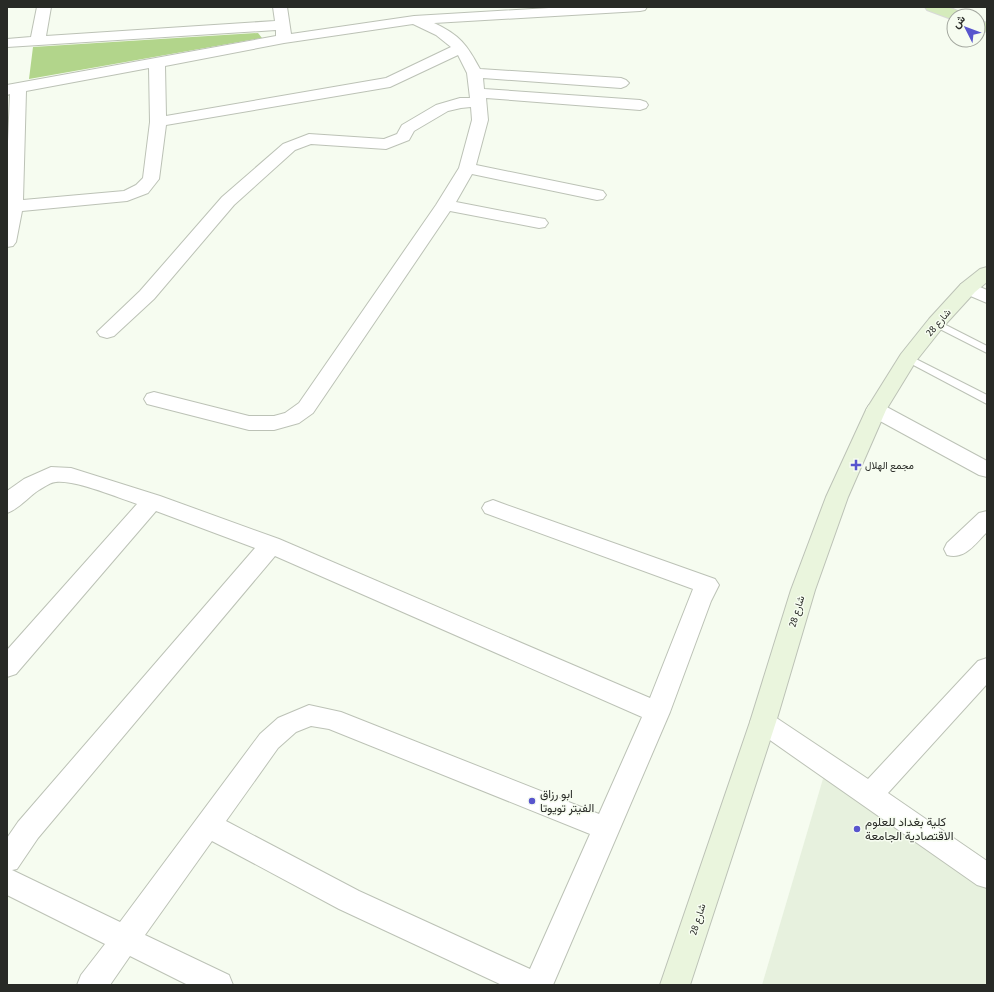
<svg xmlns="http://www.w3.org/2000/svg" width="994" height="992" font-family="'Fira Sans Condensed',Vazirmatn,sans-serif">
	<rect width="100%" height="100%" fill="#f6fcf0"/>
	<!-- built -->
	<path fill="#e7f1de" d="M 825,772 L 987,886 L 987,985 L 762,985 Z"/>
	<!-- green -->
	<path fill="#b2d58b" d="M 258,33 L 262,38 L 29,79 L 33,47 Z"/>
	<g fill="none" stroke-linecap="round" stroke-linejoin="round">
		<!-- lane casing -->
		<g stroke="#bcc2b6" stroke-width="2">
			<path id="lane" d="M 936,320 L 987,346 L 987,353 L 932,325 L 931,323 L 932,321 Z
				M 908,355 L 987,395 L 987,404 L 904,360 L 903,358 L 904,356 Z"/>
		</g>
		<!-- street casing -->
		<g stroke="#bcc2b6" stroke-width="2">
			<path id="street" d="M 37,7 L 51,7 L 46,36 L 275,21 L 273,7 L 287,7 L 291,34 L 414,16 L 565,7 L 647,7 L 645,10 L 640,11 L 434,23 C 460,35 467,45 480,69 L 621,78 L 626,80 L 629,83 L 626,86 L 621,88 L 483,78 L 484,89 L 640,100 L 646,102 L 648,105 L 646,108 L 640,110 L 486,98 L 488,120 L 476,165 L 603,191 L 606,195 L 603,199 L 597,200 L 472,174 L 456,202 L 539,218 L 545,219 L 548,223 L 545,227 L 539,228 L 450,211 L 313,413 L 299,423 L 274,430 L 249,430 L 147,404 L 144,399 L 147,394 L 154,392 L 249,416 L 274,416 L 285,413 L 299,403 L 436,205 L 459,168 L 472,120 L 471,107 L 461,108 L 448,111 L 414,131 L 409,140 L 386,149 L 311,144 L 295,150 L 234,205 L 154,299 L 114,336 L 107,338 L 100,336 L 97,332 L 140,291 L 222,197 L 283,144 L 309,134 L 384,139 L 397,134 L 402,125 L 436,105 L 460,98 L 470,98 L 467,73 L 458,55 L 390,87 L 166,125 L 159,179 L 148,193 L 127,201 L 22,211 L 16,242 L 13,246 L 7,247 L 7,165 L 10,94 L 7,95 L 7,85 L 276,36 L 276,30 L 7,47 L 7,39 L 31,37 ZM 413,24 L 436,35 L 451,47 L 386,78 L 166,116 L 165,66 L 284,43 ZM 149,68 L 150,122 L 143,178 L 136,185 L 124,191 L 23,200 L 26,91 Z
				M 968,282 L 987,290 L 987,303 L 961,292 L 959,288 L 961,284 Z
				M 876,403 L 883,405 L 987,461 L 987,477 L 979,475 L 869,415 L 866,410 L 869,405 Z
				M 51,467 L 71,468 L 160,496 L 279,539 L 650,698 L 693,589 L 485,513 L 482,508 L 485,503 L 493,500 L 501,503 L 715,579 L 719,585 L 711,601 L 670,712 L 553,985 L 502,985 L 339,909 L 212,841 L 145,935 L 229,975 L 233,985 L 188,985 L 130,956 L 110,985 L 77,985 L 81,975 L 105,944 L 7,895 L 7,838 L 18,822 L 255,548 L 156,511 L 16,674 L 7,677 L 7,650 L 137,504 C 116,497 76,480 56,482 C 51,482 44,487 39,490 C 28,497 19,509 7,513 L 7,491 L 24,479 ZM 275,556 L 642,717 L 599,814 L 341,712 L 309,705 L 278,718 L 260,734 L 120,922 L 12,870 L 17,869 L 38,838 ZM 311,726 L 329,729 L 590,834 L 530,969 L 359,891 L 226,821 L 278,748 L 296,732 Z
				M 987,511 L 987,532 C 975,544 965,560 947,555 L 944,549 L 947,543 L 979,513 Z
				M 987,658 L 987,684 L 888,793 L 987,861 L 987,888 L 977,885 L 754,729 L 750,722 L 754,715 L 763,712 L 772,715 L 868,779 L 978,661 Z"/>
		</g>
		<!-- secondary casing -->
		<g stroke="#bcc2b6" stroke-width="2">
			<path id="secondary" d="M 987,267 L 987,282 L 975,292 L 943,327 L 916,361 L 886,410 L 848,497 L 815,590 L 776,722 L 690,985 L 660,985 L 750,722 L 791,590 L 826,497 L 866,410 L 901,354 L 929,319 L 961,284 L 980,269 Z"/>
		</g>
		<!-- primary casing -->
		<g stroke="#d8d9d8" stroke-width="2">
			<path id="primary" d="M 925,7 C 936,7 956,5 963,16 L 954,16 L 954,20 L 927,10 Z
				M 978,20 L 987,23 L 987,32 L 978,29 Z"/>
		</g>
		<!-- lane -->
		<use href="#lane" fill="#fff" fill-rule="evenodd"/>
		<!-- street -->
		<use href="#street" fill="#fff" fill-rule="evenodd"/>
		<!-- secondary -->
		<use href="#secondary" fill="#eaf5dd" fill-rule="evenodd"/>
		<!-- primary -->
		<use href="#primary" fill="#d5ebbc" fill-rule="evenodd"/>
	</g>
	<!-- markers -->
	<g fill="#5855cd" stroke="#f6fcf0" stroke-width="1.5">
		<path d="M854 459h4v4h4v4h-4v4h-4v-4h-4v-4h4z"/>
		<circle cx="532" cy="801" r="4"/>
		<circle cx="857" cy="829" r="4"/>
	</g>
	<g text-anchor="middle" stroke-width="3" stroke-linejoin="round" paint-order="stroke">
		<!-- street labels -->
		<g font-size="10" fill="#282a26" stroke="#f6fcf0">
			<text transform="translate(938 322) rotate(-49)" y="4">شارع 28</text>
			<text transform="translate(796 611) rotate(-73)" y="4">شارع 28</text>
			<text transform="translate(697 919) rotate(-72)" y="4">شارع 28</text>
		</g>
		<!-- poi labels -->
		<g font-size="10" fill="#282a26" stroke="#f6fcf0" text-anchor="start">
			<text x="865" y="469">مجمع الهلال</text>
		</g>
		<!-- near-poi labels -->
		<g font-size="12" fill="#282a26" stroke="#f6fcf0" text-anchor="start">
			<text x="540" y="798">ابو رزاق<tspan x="540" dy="14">الفيتر تويوتا</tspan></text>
			<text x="865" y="826">كلية بغداد للعلوم<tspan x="865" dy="14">الاقتصادية الجامعة</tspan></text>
		</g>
	</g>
	<!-- border -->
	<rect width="994" height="992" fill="none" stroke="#282a26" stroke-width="16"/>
	<!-- north arrow -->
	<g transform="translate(966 28) rotate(312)"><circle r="19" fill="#f6fcf0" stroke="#a4a89f"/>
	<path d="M0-3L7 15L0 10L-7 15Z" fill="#5855cd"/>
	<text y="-6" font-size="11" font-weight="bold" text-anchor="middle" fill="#282a26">ش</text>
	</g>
</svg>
